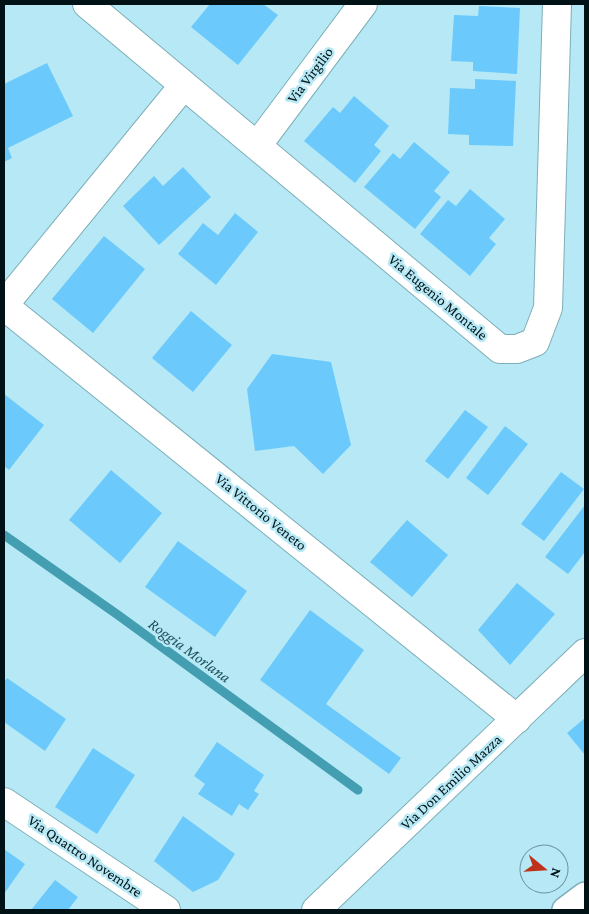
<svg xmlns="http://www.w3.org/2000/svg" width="589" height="914" font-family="'Crimson Pro',serif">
	<rect width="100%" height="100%" fill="#b6e9f5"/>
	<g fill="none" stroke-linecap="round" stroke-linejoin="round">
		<!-- stream -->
		<path stroke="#439eb1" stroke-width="9" d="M 4,535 L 118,615 L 358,790"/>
	</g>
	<!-- building -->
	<path fill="#6bcafb" d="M 210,4 L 263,4 L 278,15 L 238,65 L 191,27 Z
		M 479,6 L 520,8 L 517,74 L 473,71 L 473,62 L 451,61 L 454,15 L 478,16 Z
		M 47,63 L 73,116 L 8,148 L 12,158 L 4,162 L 4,84 Z
		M 475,79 L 516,81 L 513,146 L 469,145 L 469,135 L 448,134 L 450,88 L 475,89 Z
		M 354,96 L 389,126 L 374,145 L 381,151 L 355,183 L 304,141 L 333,107 L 340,113 Z
		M 414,142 L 450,172 L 434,191 L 441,197 L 415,229 L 364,187 L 393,153 L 400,159 Z
		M 183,167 L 211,197 L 159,245 L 123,206 L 154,176 L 163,186 Z
		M 470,189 L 505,219 L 489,238 L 496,244 L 470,276 L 420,234 L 448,200 L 456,206 Z
		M 235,213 L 258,232 L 216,285 L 178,254 L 203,223 L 218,235 Z
		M 104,236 L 145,269 L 93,333 L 52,299 Z
		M 191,311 L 232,345 L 193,392 L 152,358 Z
		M 272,354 L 331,362 L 351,445 L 323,474 L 294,446 L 255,451 L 247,389 Z
		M 4,394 L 44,425 L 9,470 L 4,466 Z
		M 465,410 L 488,427 L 448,479 L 425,461 Z
		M 505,426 L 528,444 L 488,495 L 466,478 Z
		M 111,470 L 162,513 L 120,563 L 69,520 Z
		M 561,472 L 584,489 L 544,541 L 521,524 Z
		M 585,505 L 585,552 L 568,574 L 545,557 Z
		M 407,520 L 448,555 L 412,597 L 370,562 Z
		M 178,541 L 247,591 L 215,637 L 145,587 Z
		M 517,583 L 555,614 L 510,665 L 478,630 Z
		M 310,610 L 364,650 L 326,704 L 401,758 L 389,774 L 260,680 Z
		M 7,678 L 66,719 L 45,751 L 4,722 L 4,682 Z
		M 585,718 L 585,755 L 567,733 Z
		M 217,742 L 264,775 L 254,791 L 259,794 L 248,810 L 239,804 L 232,816 L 198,794 L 205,784 L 194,776 Z
		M 93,748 L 135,775 L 97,834 L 55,807 Z
		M 183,816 L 235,854 L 218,880 L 193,892 L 154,861 Z
		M 4,849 L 25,864 L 4,894 Z
		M 55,880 L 78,897 L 68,910 L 31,910 Z"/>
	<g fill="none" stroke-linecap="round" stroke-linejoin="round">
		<!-- pedestrian casing -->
		<g stroke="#7daeb9" stroke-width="28">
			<path id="pedestrian" d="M 565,910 L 585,895"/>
		</g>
		<!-- minor casing -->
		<g stroke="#7daeb9" stroke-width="30">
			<path id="minor" d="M 87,4 L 500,349 L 517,349 L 535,342 L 548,308 L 557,4
				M 257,146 L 363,4
				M 4,305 L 184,85
				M 4,306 L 517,719
				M 4,802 L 166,910"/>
		</g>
		<!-- tertiary casing -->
		<g stroke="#7daeb9" stroke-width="30">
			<path id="tertiary" d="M 316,910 L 585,653"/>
		</g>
		<!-- pedestrian -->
		<use href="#pedestrian" stroke="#fff" stroke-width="25"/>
		<!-- minor -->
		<use href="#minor" stroke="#fff" stroke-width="28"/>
		<!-- tertiary -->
		<use href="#tertiary" stroke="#fff" stroke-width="28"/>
	</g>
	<g text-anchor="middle" stroke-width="5" stroke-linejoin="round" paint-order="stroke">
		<!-- street labels -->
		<g font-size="15" fill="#011216" stroke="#b6e9f5">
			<text transform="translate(310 75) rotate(-53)" y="5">Via Virgilio</text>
			<text transform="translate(438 297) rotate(40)" y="5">Via Eugenio Montale</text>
			<text transform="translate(261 512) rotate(39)" y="5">Via Vittorio Veneto</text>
			<text transform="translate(451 782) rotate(-43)" y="5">Via Don Emilio Mazza</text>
			<text transform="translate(85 856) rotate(34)" y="5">Via Quattro Novembre</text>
		</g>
		<!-- water labels -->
		<g font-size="16" font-style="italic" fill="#1e525d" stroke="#b6e9f5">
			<text transform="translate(190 650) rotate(36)" y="6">Roggia Morlana</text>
		</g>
	</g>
	<!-- border -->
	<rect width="589" height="914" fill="none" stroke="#011216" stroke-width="10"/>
	<!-- north arrow -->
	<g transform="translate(544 869) rotate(108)"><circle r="24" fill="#b6e9f5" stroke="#6e939c"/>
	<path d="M0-4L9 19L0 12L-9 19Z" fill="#bd3218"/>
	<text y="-8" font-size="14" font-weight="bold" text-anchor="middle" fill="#011216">N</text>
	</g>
</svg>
